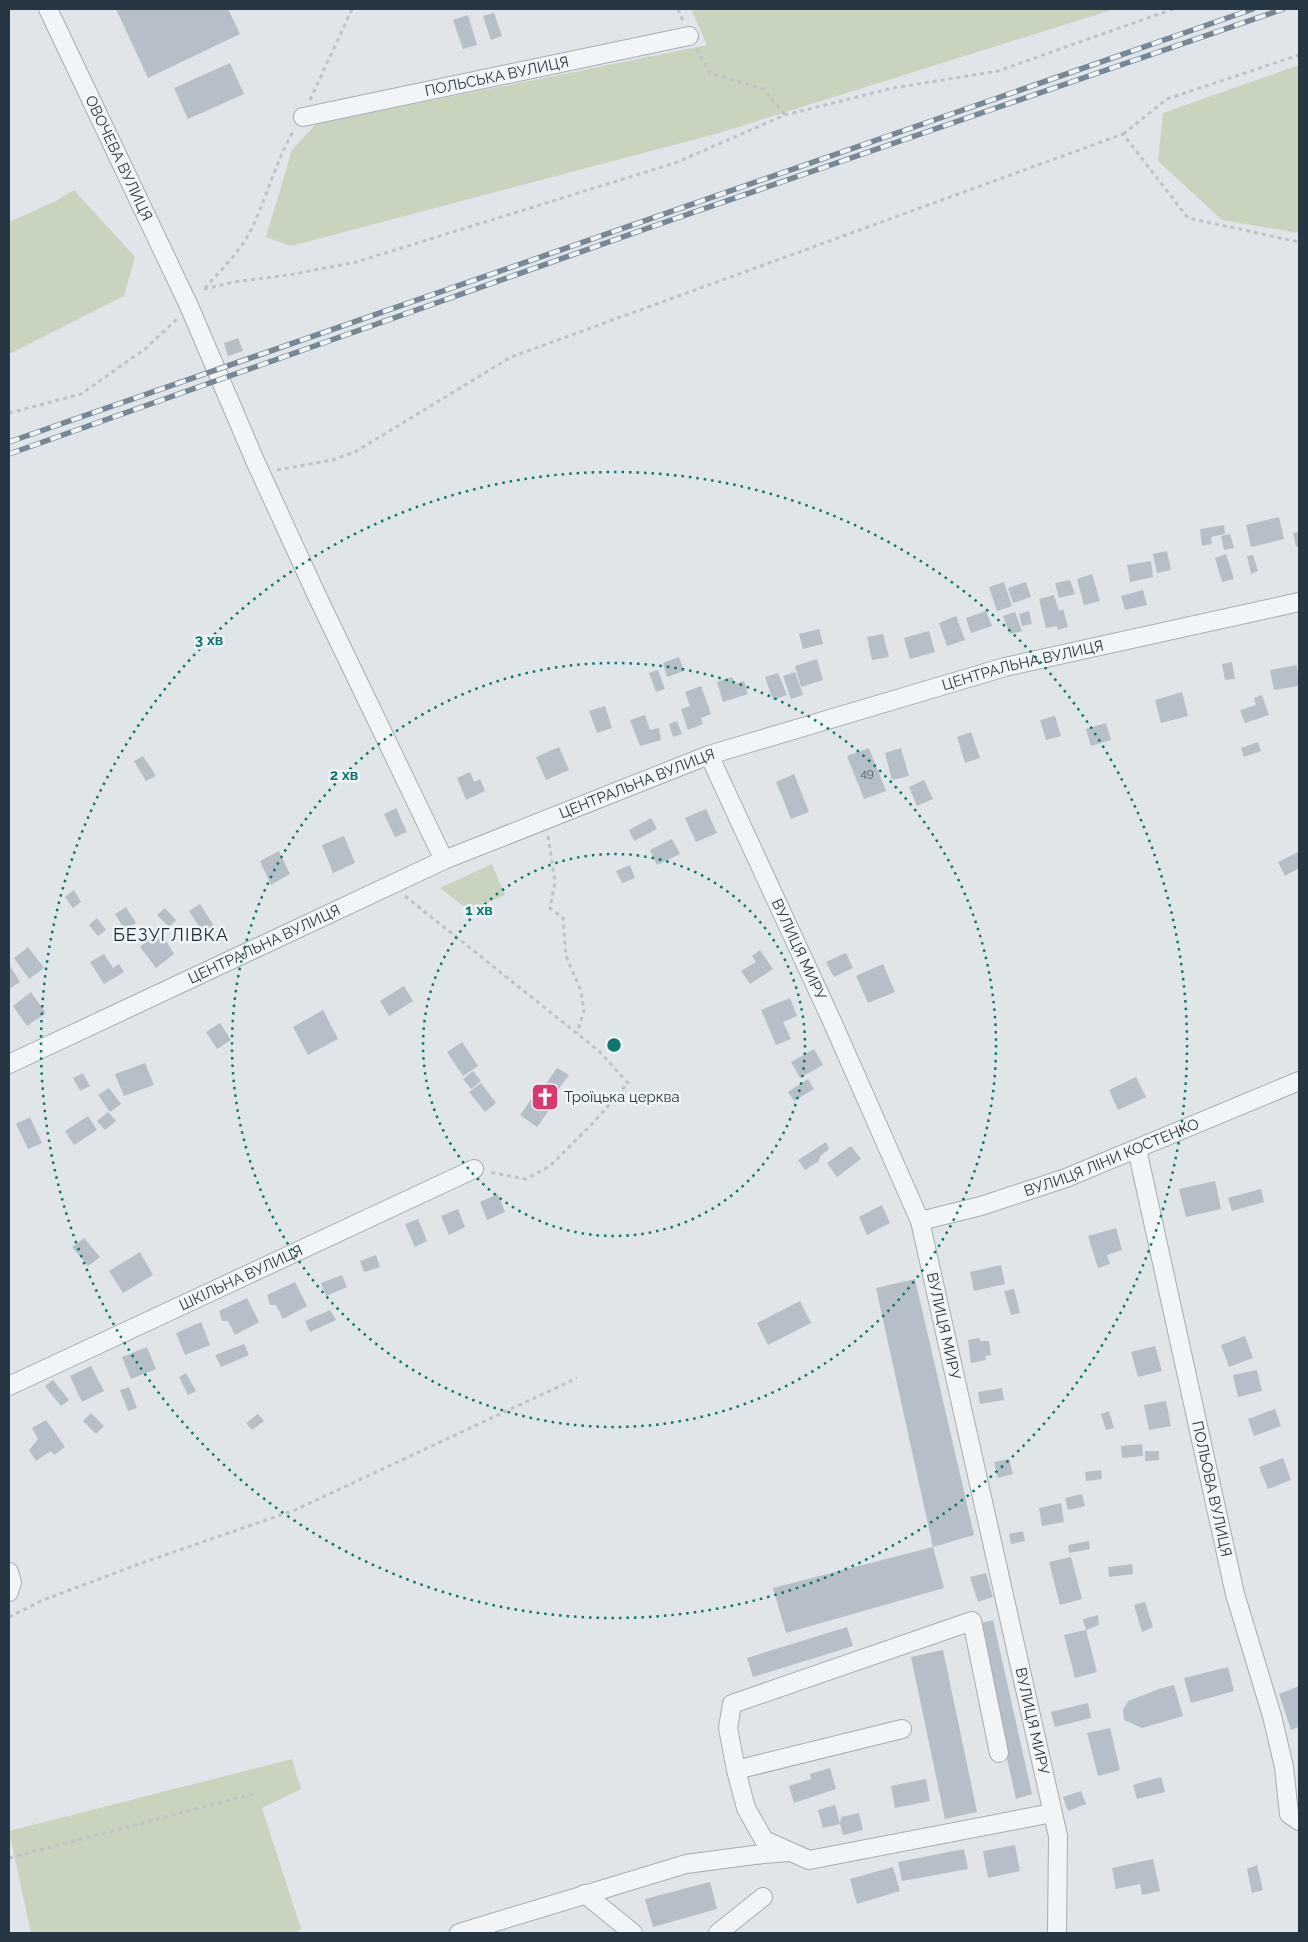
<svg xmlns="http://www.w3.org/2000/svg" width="1308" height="1942" font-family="Raleway,sans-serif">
	<rect width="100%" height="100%" fill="#dfe5e9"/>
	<!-- green -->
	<path fill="#c9d4bf" d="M 691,9 L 1115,9 L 719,133 L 291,246 L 266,237 L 292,150 L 316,124 L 707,45 Z
		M 1299,65 L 1299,233 L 1222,220 L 1158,161 L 1163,113 Z
		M 74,190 L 135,257 L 124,296 L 9,354 L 9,222 L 56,201 Z
		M 492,864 L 505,895 L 470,911 L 440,888 Z
		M 292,1759 L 301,1789 L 262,1808 L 301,1929 L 296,1933 L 31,1933 L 9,1831 Z"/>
	<!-- building -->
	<path fill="#b6bfc7" d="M 116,9 L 228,9 L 240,34 L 148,78 Z
		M 494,13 L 502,36 L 491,40 L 483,16 Z
		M 468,15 L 477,45 L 463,49 L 453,20 Z
		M 230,63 L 244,94 L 188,119 L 174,88 Z
		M 238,338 L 243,351 L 228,356 L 224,343 Z
		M 1279,517 L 1284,539 L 1251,547 L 1246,525 Z
		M 1224,525 L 1225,534 L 1211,537 L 1212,544 L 1202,546 L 1200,529 Z
		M 1299,532 L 1299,546 L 1296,547 L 1293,533 Z
		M 1230,534 L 1234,548 L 1224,550 L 1221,536 Z
		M 1167,551 L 1171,570 L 1157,573 L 1153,554 Z
		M 1226,554 L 1234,579 L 1222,582 L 1215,558 Z
		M 1253,555 L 1258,571 L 1251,574 L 1247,556 Z
		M 1151,561 L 1153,577 L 1130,582 L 1127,565 Z
		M 1092,574 L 1100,601 L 1084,605 L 1077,579 Z
		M 1070,580 L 1075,594 L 1059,598 L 1055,583 Z
		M 1004,582 L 1012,606 L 997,611 L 989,587 Z
		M 1026,582 L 1031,597 L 1013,603 L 1008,588 Z
		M 1143,590 L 1147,605 L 1125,610 L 1121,596 Z
		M 1054,595 L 1059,611 L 1063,609 L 1068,627 L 1058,630 L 1057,626 L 1046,628 L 1039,599 Z
		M 986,611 L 992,626 L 971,633 L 966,618 Z
		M 1029,611 L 1032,624 L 1022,626 L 1019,614 Z
		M 1015,612 L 1022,631 L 1010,634 L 1003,616 Z
		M 956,616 L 965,640 L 947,646 L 939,623 Z
		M 819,629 L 823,644 L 803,649 L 799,634 Z
		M 929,631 L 935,652 L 910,659 L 904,638 Z
		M 883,634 L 889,657 L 872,660 L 867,637 Z
		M 679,657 L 684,671 L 667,677 L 663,663 Z
		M 817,659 L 823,680 L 801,687 L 795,666 Z
		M 1232,662 L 1235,679 L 1225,680 L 1222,664 Z
		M 1297,665 L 1299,686 L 1274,690 L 1270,670 Z
		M 658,670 L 665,689 L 656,692 L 649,673 Z
		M 795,672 L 803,695 L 791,699 L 783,676 Z
		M 778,673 L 787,695 L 773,700 L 765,677 Z
		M 732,677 L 735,684 L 744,681 L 748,694 L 723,702 L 717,682 Z
		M 701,686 L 711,714 L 701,718 L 703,724 L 688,730 L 681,709 L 690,706 L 685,692 Z
		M 1182,692 L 1188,716 L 1161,723 L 1155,700 Z
		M 1262,695 L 1269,715 L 1245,723 L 1240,710 L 1256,705 L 1254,698 Z
		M 605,706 L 612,728 L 597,733 L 589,711 Z
		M 645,715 L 650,730 L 659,728 L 661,740 L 640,746 L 630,720 Z
		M 1055,716 L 1061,736 L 1046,740 L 1040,720 Z
		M 677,721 L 682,734 L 673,737 L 669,724 Z
		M 1106,723 L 1111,740 L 1091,746 L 1086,729 Z
		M 971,732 L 980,758 L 965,763 L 957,737 Z
		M 1258,742 L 1261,751 L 1244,757 L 1241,748 Z
		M 559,747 L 569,770 L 546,780 L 536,757 Z
		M 869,748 L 886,791 L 864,799 L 847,756 Z
		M 901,748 L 909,776 L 892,780 L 885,753 Z
		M 143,756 L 156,776 L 146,781 L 134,761 Z
		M 470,772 L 474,782 L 480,779 L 485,791 L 466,800 L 457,778 Z
		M 794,774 L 809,812 L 791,819 L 776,782 Z
		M 924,780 L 933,799 L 917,806 L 909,787 Z
		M 396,808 L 407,832 L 395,837 L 384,814 Z
		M 706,809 L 717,833 L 696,842 L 685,818 Z
		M 651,818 L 657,829 L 634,841 L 629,830 Z
		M 344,836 L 355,863 L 333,873 L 322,845 Z
		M 672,839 L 680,854 L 657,865 L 650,850 Z
		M 279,851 L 290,874 L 271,885 L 260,861 Z
		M 1298,852 L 1299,855 L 1299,868 L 1285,876 L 1278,862 Z
		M 630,865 L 635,878 L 622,883 L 616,871 Z
		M 74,890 L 81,902 L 73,908 L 65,897 Z
		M 200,904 L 214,926 L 203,933 L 189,911 Z
		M 126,907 L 136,923 L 125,930 L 115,914 Z
		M 165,908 L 176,920 L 169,927 L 157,915 Z
		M 97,918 L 106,930 L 98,936 L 89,925 Z
		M 155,934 L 161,941 L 166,941 L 174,954 L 156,968 L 140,947 Z
		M 28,947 L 44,968 L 29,979 L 14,958 Z
		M 760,950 L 773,969 L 750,984 L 741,971 L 756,962 L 752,956 Z
		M 846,953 L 853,968 L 834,977 L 826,962 Z
		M 104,954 L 113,968 L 119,964 L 124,972 L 104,984 L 90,962 Z
		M 9,964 L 20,982 L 9,989 Z
		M 883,964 L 895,992 L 868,1003 L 856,976 Z
		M 404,986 L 413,1001 L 389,1016 L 380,1001 Z
		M 31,992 L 46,1013 L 27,1026 L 13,1006 Z
		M 790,998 L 797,1016 L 783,1022 L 791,1039 L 776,1045 L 761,1010 Z
		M 323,1010 L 338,1039 L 308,1055 L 293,1027 Z
		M 220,1023 L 231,1040 L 217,1049 L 206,1032 Z
		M 462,1042 L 478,1066 L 463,1076 L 447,1052 Z
		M 814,1049 L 823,1065 L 800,1078 L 791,1062 Z
		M 145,1063 L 154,1085 L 124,1096 L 115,1074 Z
		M 557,1068 L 569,1075 L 554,1095 L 558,1098 L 537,1127 L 520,1115 L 539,1088 L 544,1087 Z
		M 473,1071 L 481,1081 L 471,1089 L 463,1079 Z
		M 83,1073 L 90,1086 L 80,1091 L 73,1078 Z
		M 1136,1077 L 1146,1097 L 1118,1110 L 1109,1090 Z
		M 808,1079 L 814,1089 L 794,1101 L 788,1092 Z
		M 481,1083 L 496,1103 L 485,1112 L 469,1092 Z
		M 109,1088 L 121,1104 L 110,1112 L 98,1095 Z
		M 108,1112 L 116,1121 L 105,1130 L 97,1121 Z
		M 88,1116 L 97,1130 L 74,1145 L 65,1131 Z
		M 30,1117 L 42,1143 L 28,1149 L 16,1124 Z
		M 826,1142 L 829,1149 L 820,1156 L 819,1161 L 805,1170 L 798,1160 Z
		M 851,1146 L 861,1159 L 837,1177 L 827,1163 Z
		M 1215,1181 L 1221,1209 L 1186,1217 L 1179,1189 Z
		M 1261,1189 L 1264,1202 L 1232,1211 L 1228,1198 Z
		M 498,1194 L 505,1212 L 487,1220 L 480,1202 Z
		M 882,1205 L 890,1223 L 867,1235 L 859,1217 Z
		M 458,1209 L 465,1227 L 449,1235 L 441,1216 Z
		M 418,1219 L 427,1241 L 415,1247 L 405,1224 Z
		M 1116,1228 L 1122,1250 L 1107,1255 L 1110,1264 L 1098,1268 L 1088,1236 Z
		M 84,1238 L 100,1257 L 88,1266 L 72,1247 Z
		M 140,1252 L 153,1275 L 123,1293 L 109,1271 Z
		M 376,1255 L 380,1267 L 364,1272 L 360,1261 Z
		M 1001,1265 L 1005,1284 L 974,1291 L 970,1272 Z
		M 342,1275 L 347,1287 L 326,1296 L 321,1283 Z
		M 915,1279 L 974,1535 L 933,1547 L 876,1288 Z
		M 295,1282 L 307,1306 L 283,1319 L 276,1305 L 270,1305 L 267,1295 Z
		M 1014,1289 L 1020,1313 L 1011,1315 L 1004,1291 Z
		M 247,1298 L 259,1322 L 235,1335 L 228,1321 L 222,1321 L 219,1311 Z
		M 800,1301 L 811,1323 L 768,1345 L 757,1323 Z
		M 330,1310 L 336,1320 L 310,1332 L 305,1321 Z
		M 201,1322 L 210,1345 L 185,1355 L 176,1333 Z
		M 1245,1336 L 1253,1358 L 1229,1367 L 1221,1345 Z
		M 979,1338 L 981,1341 L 989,1341 L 991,1355 L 985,1356 L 986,1360 L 971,1363 L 968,1340 Z
		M 244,1344 L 249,1355 L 221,1367 L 215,1355 Z
		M 1155,1346 L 1162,1371 L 1138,1377 L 1131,1352 Z
		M 147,1347 L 156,1369 L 131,1379 L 122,1357 Z
		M 91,1366 L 104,1391 L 82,1402 L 70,1376 Z
		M 1257,1370 L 1262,1391 L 1238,1397 L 1233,1375 Z
		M 186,1373 L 196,1391 L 188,1395 L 179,1377 Z
		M 53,1380 L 69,1400 L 61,1406 L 45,1386 Z
		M 129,1387 L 137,1408 L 128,1411 L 120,1390 Z
		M 1002,1388 L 1004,1400 L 980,1404 L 978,1392 Z
		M 1166,1401 L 1171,1426 L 1149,1430 L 1144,1405 Z
		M 1275,1409 L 1281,1426 L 1254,1436 L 1248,1419 Z
		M 1109,1411 L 1114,1428 L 1106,1430 L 1101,1414 Z
		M 91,1413 L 104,1426 L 96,1434 L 83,1421 Z
		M 258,1414 L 264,1421 L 252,1430 L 246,1423 Z
		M 46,1420 L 65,1447 L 54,1455 L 51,1451 L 36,1461 L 29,1450 L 38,1439 L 32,1428 Z
		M 1142,1444 L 1143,1456 L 1122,1458 L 1121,1446 Z
		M 1145,1451 L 1159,1451 L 1159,1460 L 1145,1461 Z
		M 1283,1458 L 1291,1480 L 1268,1489 L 1259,1467 Z
		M 1009,1459 L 1013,1474 L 998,1478 L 994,1462 Z
		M 1101,1470 L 1102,1479 L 1086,1481 L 1085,1472 Z
		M 1082,1494 L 1085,1506 L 1068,1510 L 1065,1498 Z
		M 1061,1503 L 1064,1522 L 1042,1526 L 1039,1508 Z
		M 1023,1531 L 1025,1541 L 1011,1544 L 1009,1534 Z
		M 1089,1541 L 1090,1549 L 1069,1553 L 1068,1545 Z
		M 933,1547 L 944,1588 L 786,1633 L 773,1588 Z
		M 1071,1557 L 1082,1599 L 1060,1605 L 1049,1562 Z
		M 1132,1564 L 1133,1574 L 1109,1577 L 1108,1567 Z
		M 986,1573 L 993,1597 L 978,1602 L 970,1577 Z
		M 1145,1602 L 1153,1627 L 1142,1632 L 1134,1605 Z
		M 1098,1615 L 1099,1625 L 1086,1630 L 1083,1619 Z
		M 993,1620 L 1032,1794 L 1016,1799 L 977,1624 Z
		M 847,1627 L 853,1646 L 753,1677 L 747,1658 Z
		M 1086,1630 L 1097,1672 L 1075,1678 L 1064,1635 Z
		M 943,1650 L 977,1812 L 945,1819 L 911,1657 Z
		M 1228,1667 L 1234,1691 L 1191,1703 L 1184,1678 Z
		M 1174,1685 L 1183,1716 L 1142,1728 L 1124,1720 L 1123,1710 L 1128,1701 L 1159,1689 Z
		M 1299,1686 L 1299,1727 L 1291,1730 L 1279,1694 Z
		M 1088,1703 L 1091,1718 L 1055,1727 L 1051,1712 Z
		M 1110,1728 L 1120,1770 L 1098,1776 L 1087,1733 Z
		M 830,1768 L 836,1789 L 794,1803 L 789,1786 L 811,1779 L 810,1774 Z
		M 1161,1777 L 1165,1792 L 1137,1799 L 1133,1785 Z
		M 926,1779 L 930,1801 L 895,1808 L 891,1786 Z
		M 1081,1791 L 1086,1804 L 1068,1811 L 1063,1797 Z
		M 835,1805 L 840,1824 L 823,1828 L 818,1810 Z
		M 859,1813 L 863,1830 L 843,1835 L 840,1824 L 841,1817 Z
		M 1015,1845 L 1020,1871 L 988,1878 L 983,1851 Z
		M 964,1849 L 968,1869 L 902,1881 L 898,1862 Z
		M 1153,1859 L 1160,1891 L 1142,1895 L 1140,1884 L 1116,1889 L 1112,1868 Z
		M 1257,1865 L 1263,1890 L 1252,1893 L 1247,1869 Z
		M 893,1867 L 900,1891 L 857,1904 L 850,1879 Z
		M 710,1882 L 717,1909 L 653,1927 L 645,1899 Z"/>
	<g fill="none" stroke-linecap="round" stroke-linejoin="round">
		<!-- minor casing -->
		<g stroke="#a4adb4" stroke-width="20">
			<g id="minor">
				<path id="s1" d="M 48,9 L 189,306 L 256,463 L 318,598 L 444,860"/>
				<path id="s2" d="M 303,117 L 689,36"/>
				<path id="s3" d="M 709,755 L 831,1019 L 920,1221 L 1058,1836 L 1057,1933"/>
				<path id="s4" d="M 9,1064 L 444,860 L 709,755 L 1005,667 L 1299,602"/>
				<path id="s5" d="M 1137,1149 L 1235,1594 L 1272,1716 L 1284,1767 L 1289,1814 L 1299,1821"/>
				<path id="s6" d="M 920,1221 L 981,1206 L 1066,1178 L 1299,1081"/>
				<path id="s7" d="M 9,1386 L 474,1169"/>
				<path d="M 9,1572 L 12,1582 L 9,1592"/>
				<path d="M 902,1729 L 736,1770 L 746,1808 L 764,1840 L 809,1860 L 1052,1813"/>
				<path d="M 736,1770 L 728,1728 L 732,1704 L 972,1621 L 999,1753"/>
				<path d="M 585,1894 L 633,1933"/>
				<path d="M 459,1933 L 686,1864 L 754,1855 L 788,1852"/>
				<path d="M 718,1933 L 763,1897"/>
			</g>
		</g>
		<!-- path -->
		<path stroke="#bdc3c8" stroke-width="3" stroke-dasharray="4 4" stroke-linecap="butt" d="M 678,9 L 683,21
			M 697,49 L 710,73 L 763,89 L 785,115
			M 310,100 L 352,9
			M 1123,134 L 1167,99 L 1299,55
			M 205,288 C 221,270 241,251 252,228 C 267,196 276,161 294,130
			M 204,289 L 234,282 L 289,275 L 356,262 L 675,163 L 785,115 L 893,88 L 998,71 L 1173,9
			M 9,413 L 81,394 L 145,349 L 177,319
			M 277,470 L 332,460 L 355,452 L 511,357 L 1123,134 L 1188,218 L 1299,242
			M 548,836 L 555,882 L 550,908 L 563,918 L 566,956 L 581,991 L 584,1011 L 577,1033
			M 405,896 L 599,1051 L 628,1083 L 592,1124 L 550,1166 L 526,1179 L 489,1172
			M 9,1617 L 43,1600 L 139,1564 L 295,1510 L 577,1378
			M 9,1858 L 253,1794"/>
		<!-- minor -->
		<use href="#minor" stroke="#f2f5f7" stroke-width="18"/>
		<!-- rail casing -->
		<g stroke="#778894" stroke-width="5.5">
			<path id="rail" d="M 9,442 L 1253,9
				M 9,454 L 651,227 L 1283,9"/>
		</g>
		<!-- rail -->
		<use href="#rail" stroke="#eef4f7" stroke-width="4" stroke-dasharray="11" stroke-linecap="butt"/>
	</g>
	<!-- distance rings -->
	<g fill="none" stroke="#0f766e" stroke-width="2.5" stroke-dasharray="2.5 5">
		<circle cx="614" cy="1045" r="191"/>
		<circle cx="614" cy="1045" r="382"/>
		<circle cx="614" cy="1045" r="573"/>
	</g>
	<!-- icons -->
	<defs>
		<g id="church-square" transform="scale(1.4375)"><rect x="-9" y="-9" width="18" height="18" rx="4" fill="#d93971" stroke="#eef4f7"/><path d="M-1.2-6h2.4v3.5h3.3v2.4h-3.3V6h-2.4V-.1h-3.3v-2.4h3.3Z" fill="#fff"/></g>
	</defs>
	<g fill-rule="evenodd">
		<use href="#church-square" x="545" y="1097"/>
	</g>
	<g text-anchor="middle" stroke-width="5" stroke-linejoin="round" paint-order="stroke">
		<!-- number labels -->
		<g font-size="12" fill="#4a5863">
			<text x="867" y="777">49</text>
		</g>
		<!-- street labels -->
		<g font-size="15" fill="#263642" stroke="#eef4f7">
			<text dy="5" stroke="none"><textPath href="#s2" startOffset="198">ПОЛЬСЬКА ВУЛИЦЯ</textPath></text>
			<text dy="5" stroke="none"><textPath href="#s1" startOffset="165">ОВОЧЕВА ВУЛИЦЯ</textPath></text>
			<text dy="5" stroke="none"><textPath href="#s4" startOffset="1092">ЦЕНТРАЛЬНА ВУЛИЦЯ</textPath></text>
			<text dy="5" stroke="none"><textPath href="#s4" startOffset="688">ЦЕНТРАЛЬНА ВУЛИЦЯ</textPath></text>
			<text dy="5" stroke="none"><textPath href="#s4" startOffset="282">ЦЕНТРАЛЬНА ВУЛИЦЯ</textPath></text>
			<text dy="5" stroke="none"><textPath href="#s3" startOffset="214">ВУЛИЦЯ МИРУ</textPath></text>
			<text dy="5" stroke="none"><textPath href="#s6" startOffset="202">ВУЛИЦЯ ЛІНИ КОСТЕНКО</textPath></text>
			<text dy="5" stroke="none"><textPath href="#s7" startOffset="256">ШКІЛЬНА ВУЛИЦЯ</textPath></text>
			<text dy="5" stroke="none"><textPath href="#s3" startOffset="619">ВУЛИЦЯ МИРУ</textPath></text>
			<text dy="5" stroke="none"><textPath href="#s5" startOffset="348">ПОЛЬОВА ВУЛИЦЯ</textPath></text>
			<text dy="5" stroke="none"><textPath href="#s3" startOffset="1024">ВУЛИЦЯ МИРУ</textPath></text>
		</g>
		<!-- poi labels -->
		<g font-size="15" fill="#263642" stroke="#eef4f7" text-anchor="start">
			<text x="564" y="1102">Троїцька церква</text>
		</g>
		<!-- quarter labels -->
		<g font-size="18" letter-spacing="1" fill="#192732" stroke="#eef4f7">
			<text x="171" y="941">БЕЗУГЛІВКА</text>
		</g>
	</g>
	<circle cx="614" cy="1045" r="8" fill="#0f766e" stroke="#eef4f7" stroke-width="2.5"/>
	<g font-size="15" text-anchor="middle" font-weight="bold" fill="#0f766e" stroke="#eef4f7" stroke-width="5" stroke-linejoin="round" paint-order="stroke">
		<text x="209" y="645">3 хв</text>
		<text x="344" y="780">2 хв</text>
		<text x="479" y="915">1 хв</text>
	</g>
	<!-- border -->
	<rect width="1308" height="1942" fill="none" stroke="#263642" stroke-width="20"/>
</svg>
